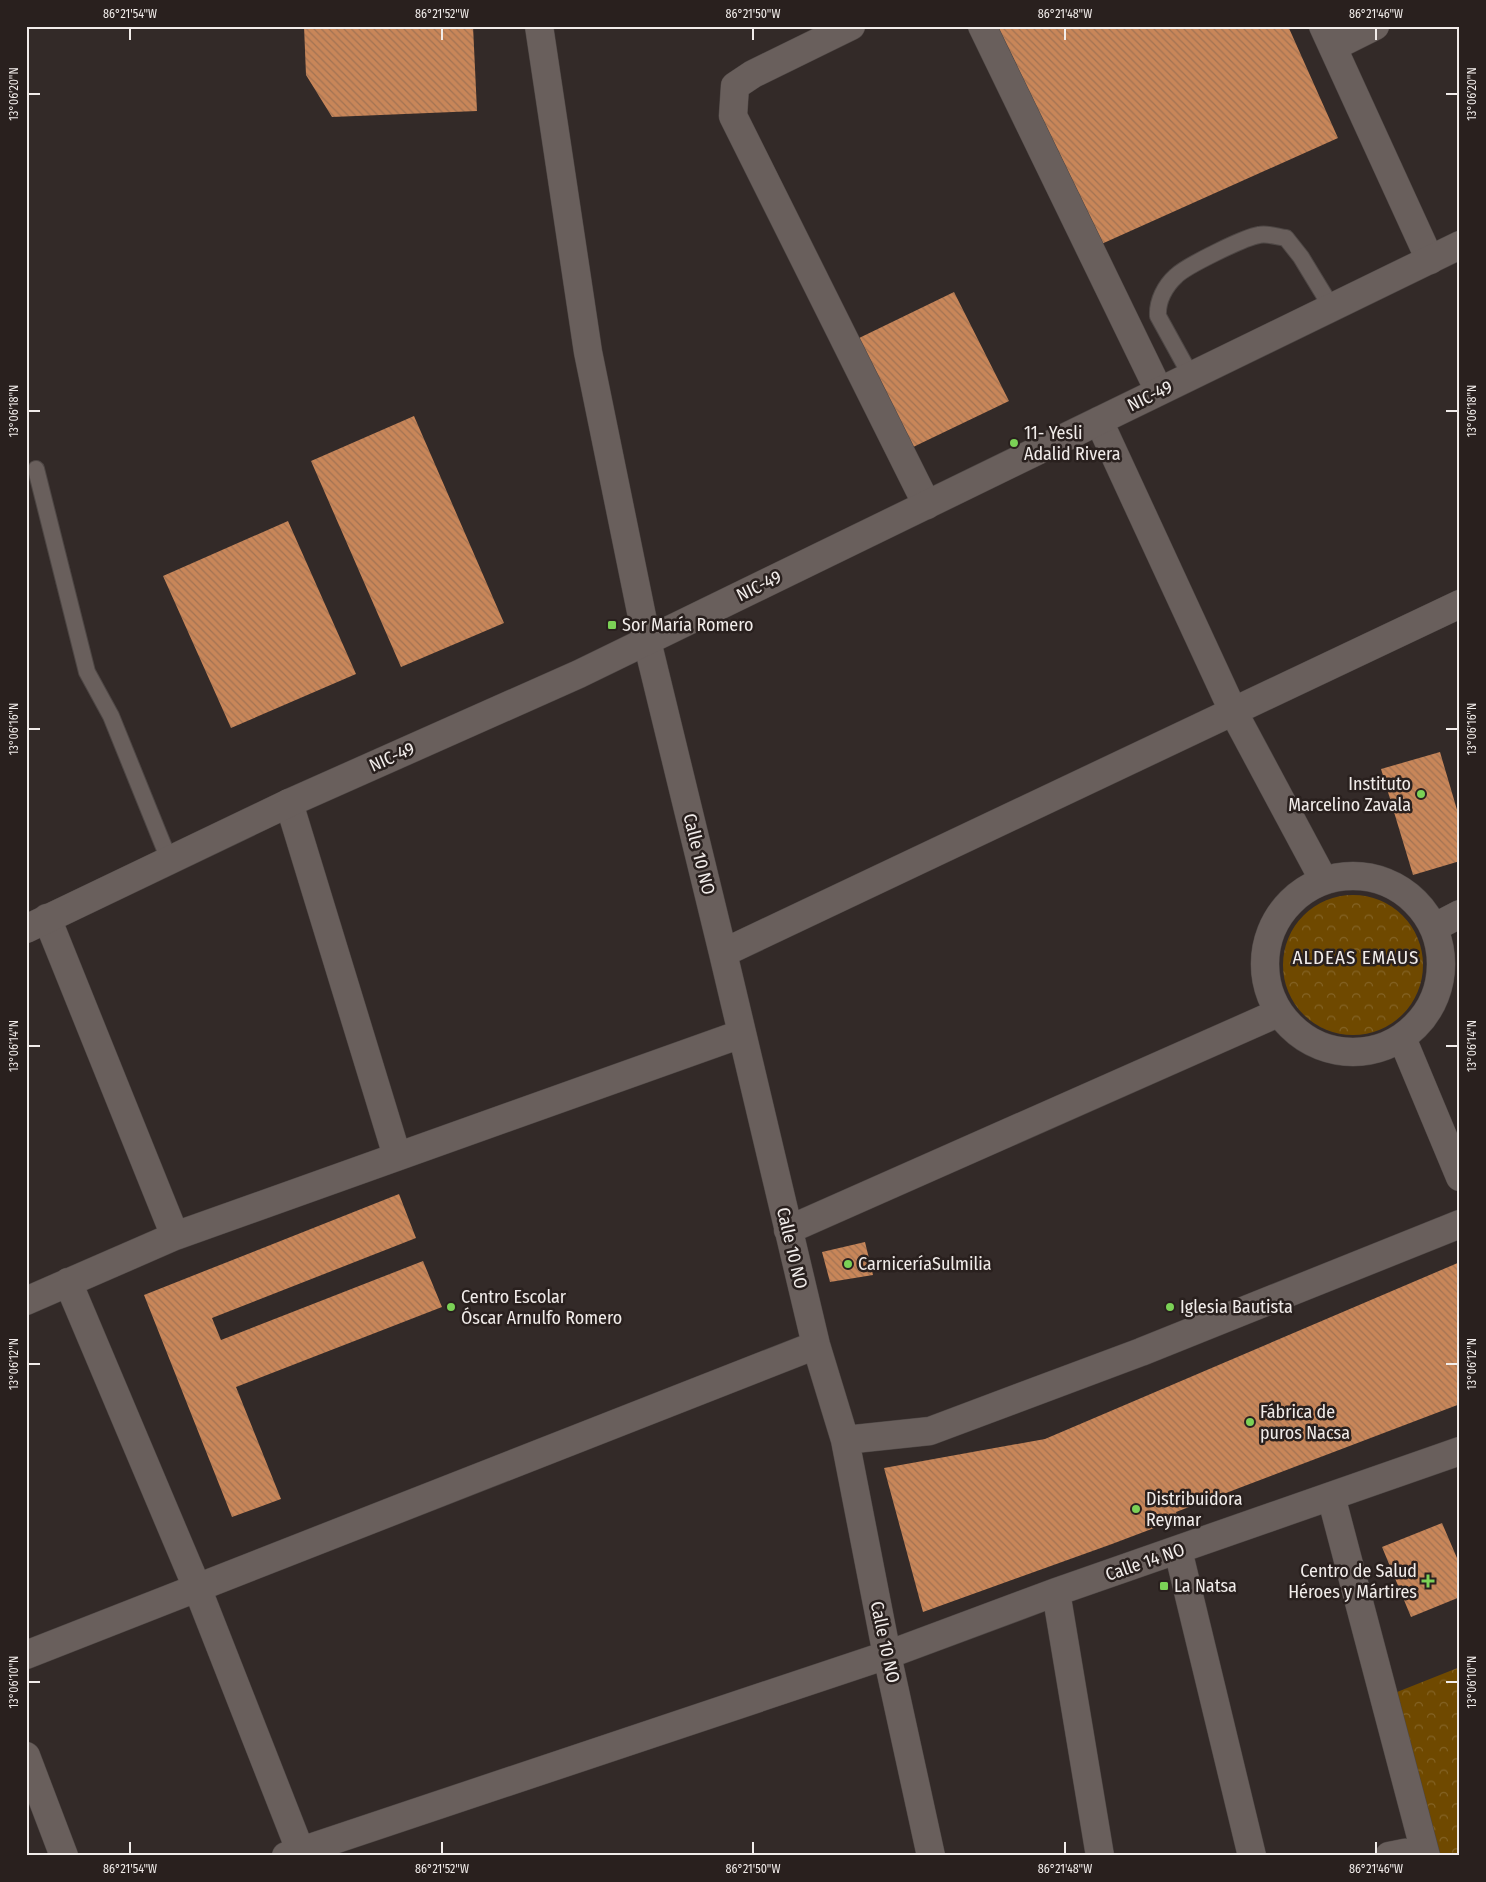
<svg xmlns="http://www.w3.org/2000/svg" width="1486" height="1882" font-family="'Fira Sans Condensed',sans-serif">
	<defs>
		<pattern id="park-crowns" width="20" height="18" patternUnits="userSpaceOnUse" patternTransform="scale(1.25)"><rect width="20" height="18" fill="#6f4900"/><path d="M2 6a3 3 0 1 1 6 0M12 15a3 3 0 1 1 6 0" fill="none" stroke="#846325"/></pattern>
		<pattern id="building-back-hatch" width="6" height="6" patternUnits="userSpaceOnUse" patternTransform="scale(1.25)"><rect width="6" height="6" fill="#c88659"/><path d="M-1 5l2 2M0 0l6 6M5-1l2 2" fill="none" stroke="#a27353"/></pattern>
	</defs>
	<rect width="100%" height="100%" fill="#332a28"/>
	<!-- park -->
	<path fill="url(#park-crowns)" d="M1283 965a70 70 0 1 1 140 0a70 70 0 1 1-140 0Z
		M 1460,1667 L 1460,1856 L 1432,1856 L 1387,1696 Z"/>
	<!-- building -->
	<path fill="url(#building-back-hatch)" d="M 304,26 L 473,26 L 477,111 L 332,117 L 306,75 Z
		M 997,26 L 1288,26 L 1338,138 L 1097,246 Z
		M 954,292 L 1009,401 L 909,449 L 855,340 Z
		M 414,416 L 504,623 L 401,667 L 311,461 Z
		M 288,521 L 356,674 L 231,728 L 163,576 Z
		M 1440,752 L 1460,820 L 1460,861 L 1413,875 L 1381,769 Z
		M 399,1194 L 416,1238 L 212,1318 L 221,1340 L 423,1261 L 442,1307 L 236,1387 L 281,1499 L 232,1517 L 144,1295 Z
		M 865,1242 L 873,1275 L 830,1282 L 822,1252 Z
		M 1460,1262 L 1460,1404 L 1176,1512 L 1178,1519 L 1112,1544 L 923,1612 L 884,1468 L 1045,1439 Z
		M 1442,1523 L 1460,1565 L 1460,1597 L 1411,1617 L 1382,1547 Z"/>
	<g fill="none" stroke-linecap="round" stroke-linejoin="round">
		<!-- service casing -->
		<g stroke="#4e4745" stroke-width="18">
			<path id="service" d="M 1191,376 L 1158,316 C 1157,301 1165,286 1176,276 C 1186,266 1245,237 1259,235 C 1267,233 1278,237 1286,238 L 1301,257 L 1332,308
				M 36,469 L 87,672 L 111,716 L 170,862"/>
		</g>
		<!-- minor casing -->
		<g stroke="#4e4745" stroke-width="29">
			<path id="minor" d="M 539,26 L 588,352 L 647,641 L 723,953 L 816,1345 L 845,1440 L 887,1655 L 931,1856
				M 851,26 L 753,74 L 735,86 L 733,116 L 927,505
				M 982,26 L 1159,391
				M 1323,26 L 1430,260
				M 1333,47 L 1375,26
				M 1099,421 L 1233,711 L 1323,879
				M 289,803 L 397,1156
				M1265 964a88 88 0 1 1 176 0a88 88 0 1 1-176 0Z
				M 47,918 L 175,1236
				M 1435,927 L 1460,914
				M 723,953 L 1460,604
				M 1402,1038 L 1460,1177
				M 788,1230 L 1278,1013
				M 68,1282 L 198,1590 L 300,1850
				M 26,1301 L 175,1236 L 741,1034
				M 845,1440 L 930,1431 L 1141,1352 L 1460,1224
				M 1331,1496 L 1426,1856
				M 1178,1550 L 1252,1856
				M 1056,1592 L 1100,1856
				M 26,1655 L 816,1345
				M 26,1756 L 64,1856
				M 286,1856 L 887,1655 L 1056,1592 L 1460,1451
				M 1389,1856 L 1424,1849"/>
		</g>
		<!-- tertiary casing -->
		<g stroke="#4e4745" stroke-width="29">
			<path id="tertiary" d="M 26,929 L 289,803 L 579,674 L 1460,245"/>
		</g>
		<!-- service -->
		<use href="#service" stroke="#695f5c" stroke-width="16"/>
		<!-- minor -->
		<use href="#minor" stroke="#695f5c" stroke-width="28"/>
		<!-- tertiary -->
		<use href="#tertiary" stroke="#695f5c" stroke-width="28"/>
	</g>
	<!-- ticks -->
	<path fill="none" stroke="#f1ecea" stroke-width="2" d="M 130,28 L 130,40M 442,28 L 442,40M 753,28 L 753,40M 1065,28 L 1065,40M 1376,28 L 1376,40M 28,94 L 40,94M 1446,94 L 1458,94M 28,411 L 40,411M 1446,411 L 1458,411M 28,729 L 40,729M 1446,729 L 1458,729M 28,1046 L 40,1046M 1446,1046 L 1458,1046M 28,1364 L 40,1364M 1446,1364 L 1458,1364M 28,1682 L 40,1682M 1446,1682 L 1458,1682M 130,1842 L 130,1854M 442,1842 L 442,1854M 753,1842 L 753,1854M 1065,1842 L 1065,1854M 1376,1842 L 1376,1854"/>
	<!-- markers -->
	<g fill="#7bd156" stroke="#29201e" stroke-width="2">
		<circle cx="1014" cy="443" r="5"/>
		<rect x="607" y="620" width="10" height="10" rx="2.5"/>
		<circle cx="1421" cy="794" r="5"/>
		<circle cx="848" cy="1264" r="5"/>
		<circle cx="451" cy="1307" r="5"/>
		<circle cx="1170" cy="1307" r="5"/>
		<circle cx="1250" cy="1422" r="5"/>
		<circle cx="1136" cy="1509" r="5"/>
		<path d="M1425.5 1573.5h5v5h5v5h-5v5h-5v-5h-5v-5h5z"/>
		<rect x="1159" y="1581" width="10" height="10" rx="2.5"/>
	</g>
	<g text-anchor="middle" stroke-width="5" stroke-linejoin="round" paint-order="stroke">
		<!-- street labels -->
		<g font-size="18" fill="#f1ecea" stroke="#29201e">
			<text transform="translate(1150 396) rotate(-26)" y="6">NIC-49</text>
			<text transform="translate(759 586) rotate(-26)" y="6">NIC-49</text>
			<text transform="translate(392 757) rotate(-24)" y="6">NIC-49</text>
			<text transform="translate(699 854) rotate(76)" y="6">Calle 10 NO</text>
			<text transform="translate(792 1248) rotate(77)" y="6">Calle 10 NO</text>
			<text transform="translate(1145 1562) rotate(-19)" y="6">Calle 14 NO</text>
			<text transform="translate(885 1642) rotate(78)" y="6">Calle 10 NO</text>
		</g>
		<!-- poi labels -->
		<g font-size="18" fill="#f1ecea" stroke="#29201e" text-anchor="start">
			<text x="1024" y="439">11- Yesli<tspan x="1024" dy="21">Adalid Rivera</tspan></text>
			<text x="622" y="631">Sor María Romero</text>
			<text x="1411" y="790" text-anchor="end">Instituto<tspan x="1411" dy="21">Marcelino Zavala</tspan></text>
			<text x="858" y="1270">CarniceríaSulmilia</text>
			<text x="461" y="1303">Centro Escolar<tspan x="461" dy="21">Óscar Arnulfo Romero</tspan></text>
			<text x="1180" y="1313">Iglesia Bautista</text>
			<text x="1260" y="1418">Fábrica de<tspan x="1260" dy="21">puros Nacsa</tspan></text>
			<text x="1146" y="1505">Distribuidora<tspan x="1146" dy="21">Reymar</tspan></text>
			<text x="1417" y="1577" text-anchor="end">Centro de Salud<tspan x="1417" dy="21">Héroes y Mártires</tspan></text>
			<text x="1174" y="1592">La Natsa</text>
		</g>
		<!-- neighbourhood labels -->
		<g font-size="19" letter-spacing="1" fill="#f1ecea" stroke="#29201e">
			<text x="1356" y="964">ALDEAS EMAUS</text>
		</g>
	</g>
	<!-- border -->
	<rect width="1486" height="1882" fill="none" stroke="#29201e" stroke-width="55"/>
	<rect x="28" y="28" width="1430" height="1826" fill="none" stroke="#f1ecea" stroke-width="2"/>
	<g font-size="12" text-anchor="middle" fill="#f1ecea">
		<text x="130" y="18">86°21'54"W</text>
		<text x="442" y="18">86°21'52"W</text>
		<text x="753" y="18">86°21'50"W</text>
		<text x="1065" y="18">86°21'48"W</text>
		<text x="1376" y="18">86°21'46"W</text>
		<text transform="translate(14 94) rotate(-90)" y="4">13°06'20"N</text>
		<text transform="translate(1472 94) rotate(-90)" y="4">13°06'20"N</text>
		<text transform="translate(14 411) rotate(-90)" y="4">13°06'18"N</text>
		<text transform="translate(1472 411) rotate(-90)" y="4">13°06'18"N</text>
		<text transform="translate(14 729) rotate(-90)" y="4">13°06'16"N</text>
		<text transform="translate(1472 729) rotate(-90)" y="4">13°06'16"N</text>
		<text transform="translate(14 1046) rotate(-90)" y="4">13°06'14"N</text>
		<text transform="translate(1472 1046) rotate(-90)" y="4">13°06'14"N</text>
		<text transform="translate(14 1364) rotate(-90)" y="4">13°06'12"N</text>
		<text transform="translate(1472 1364) rotate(-90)" y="4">13°06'12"N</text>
		<text transform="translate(14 1682) rotate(-90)" y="4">13°06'10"N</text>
		<text transform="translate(1472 1682) rotate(-90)" y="4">13°06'10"N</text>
		<text x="130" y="1873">86°21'54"W</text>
		<text x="442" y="1873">86°21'52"W</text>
		<text x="753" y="1873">86°21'50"W</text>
		<text x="1065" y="1873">86°21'48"W</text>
		<text x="1376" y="1873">86°21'46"W</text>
	</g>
</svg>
